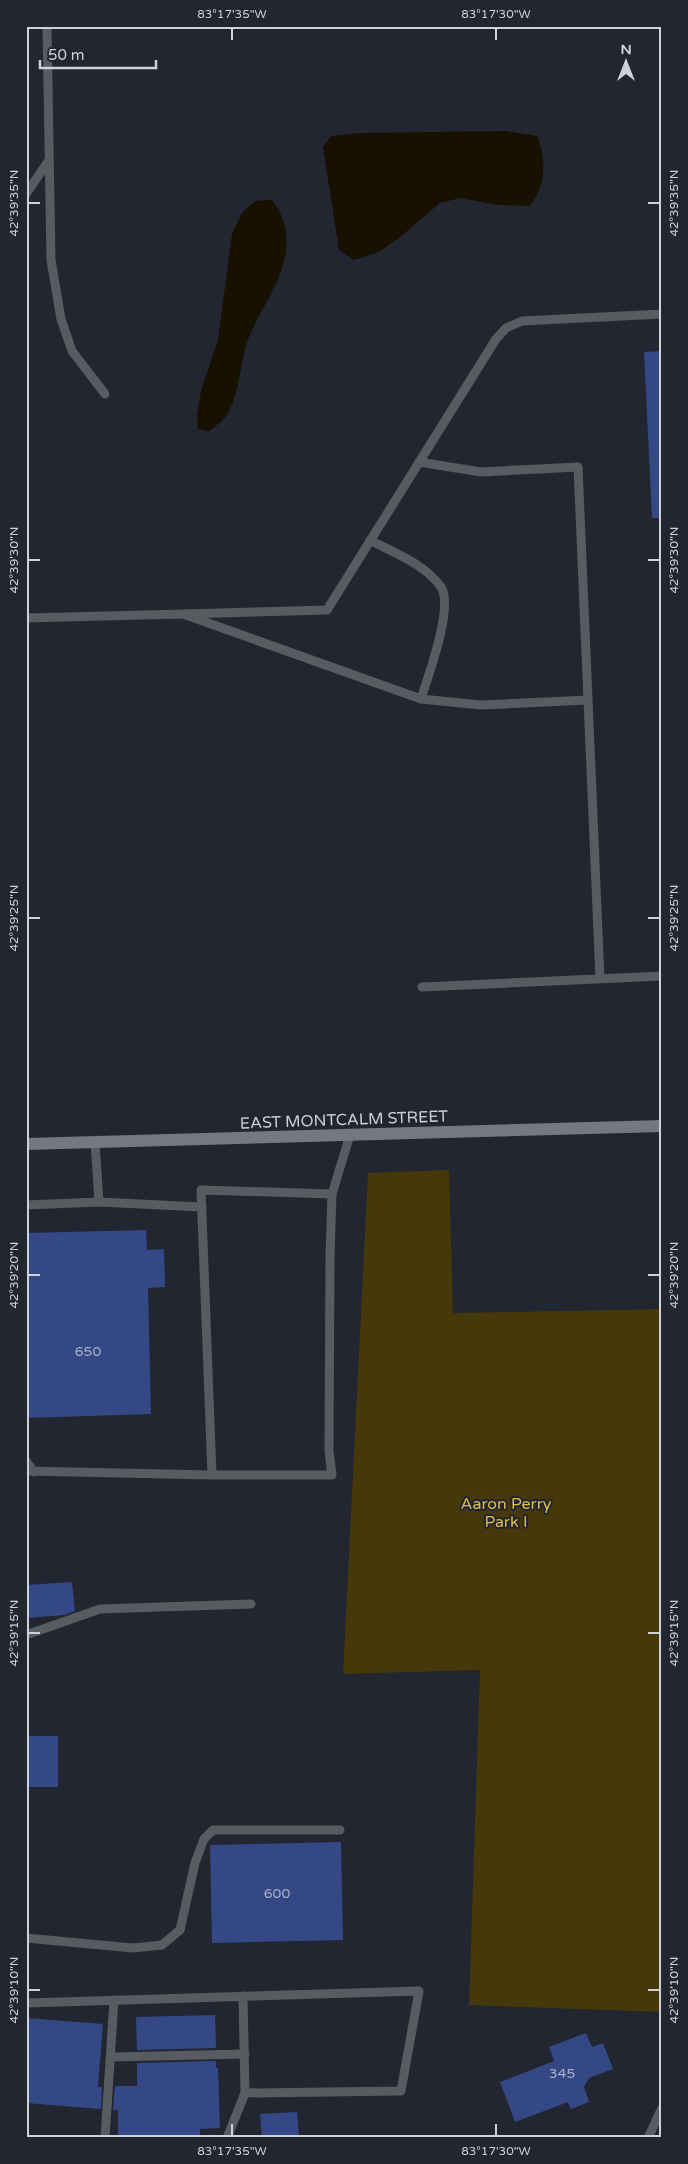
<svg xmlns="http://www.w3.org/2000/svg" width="688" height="2164" font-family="'Varela Round',sans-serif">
	<rect width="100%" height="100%" fill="#222631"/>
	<!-- green -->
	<path fill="#45380a" d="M 449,1170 L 453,1313 L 662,1309 L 662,2012 L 469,2005 L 480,1670 L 343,1674 L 368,1173 Z"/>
	<!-- water -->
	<path fill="#181100" d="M 505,131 L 537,136 C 547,160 546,185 530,206 L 499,205 L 460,198 L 440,203 L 400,237 L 379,252 L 354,260 L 339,250 L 323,147 L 331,136 L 361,133 Z
		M 272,200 C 284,216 288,230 286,250 C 282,286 255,314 245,349 C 240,369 238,397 227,415 C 223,421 215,426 210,431 L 198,429 L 197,415 L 201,391 L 218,340 L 232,234 L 242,213 L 255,201 Z"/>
	<!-- building -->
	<path fill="#354886" d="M 662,351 L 662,518 L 652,518 L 644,352 Z
		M 146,1230 L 147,1250 L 164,1249 L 165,1287 L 148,1288 L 151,1414 L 26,1418 L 26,1233 Z
		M 72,1582 L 75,1611 L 64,1615 L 28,1618 L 26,1585 Z
		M 26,1736 L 58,1736 L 58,1787 L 26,1787 Z
		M 341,1842 L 343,1940 L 212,1943 L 210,1845 Z
		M 215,2015 L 216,2048 L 137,2050 L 136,2017 Z
		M 26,2018 L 103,2024 L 98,2087 L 102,2087 L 101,2109 L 26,2103 Z
		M 586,2033 L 592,2047 L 603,2043 L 613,2069 L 589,2078 L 584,2087 L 589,2102 L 571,2109 L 568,2102 L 515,2122 L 500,2082 L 554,2061 L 549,2047 Z
		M 216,2061 L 216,2068 L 218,2068 L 220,2128 L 200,2129 L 200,2138 L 118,2138 L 118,2110 L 113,2110 L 115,2086 L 137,2086 L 137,2063 Z
		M 297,2112 L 299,2138 L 262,2138 L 260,2114 Z"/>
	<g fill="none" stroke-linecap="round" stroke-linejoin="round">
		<!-- service -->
		<path stroke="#585b60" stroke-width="9" d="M 47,26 L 51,260 L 61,319 L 72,351 L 105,394
			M 26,194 L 49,160
			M 419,462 L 481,472 L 578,467 L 600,979
			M 370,540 C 394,553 425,564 441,587 C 454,607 428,676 421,699
			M 183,614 L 327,610 L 496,339 L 506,328 L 522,321 L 662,314
			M 26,618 L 183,614 L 421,699 L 481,705 L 588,700
			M 422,987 L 662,976
			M 95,1142 L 99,1202 L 202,1207
			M 332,1194 L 350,1135
			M 26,1205 L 99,1202
			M 26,1461 L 34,1472
			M 26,1471 L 212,1475 L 332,1475 L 329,1451 L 330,1256 L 332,1194 L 201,1190 L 212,1475
			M 26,1635 L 100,1609 L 251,1604
			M 26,1938 L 133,1948 L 162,1945 L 180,1930 L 195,1863 L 204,1839 L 213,1830 L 340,1830
			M 26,2003 C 157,1999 288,1995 419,1991 L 401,2091 L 245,2093 L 243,1996
			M 111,2057 L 245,2054
			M 105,2138 L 114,2000
			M 227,2138 L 245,2093
			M 648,2138 L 662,2108"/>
		<!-- secondary -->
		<path stroke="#747881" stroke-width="12" d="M 26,1144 L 662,1126"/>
	</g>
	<!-- ticks -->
	<path fill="none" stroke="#ced1d8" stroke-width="2" d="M 232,28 L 232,40M 496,28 L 496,40M 28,203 L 40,203M 648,203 L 660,203M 28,560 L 40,560M 648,560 L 660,560M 28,918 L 40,918M 648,918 L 660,918M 28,1275 L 40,1275M 648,1275 L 660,1275M 28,1633 L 40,1633M 648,1633 L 660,1633M 28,1990 L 40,1990M 648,1990 L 660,1990M 232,2124 L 232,2136M 496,2124 L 496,2136"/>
	<g text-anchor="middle" stroke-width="4" stroke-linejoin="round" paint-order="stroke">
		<!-- number labels -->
		<g font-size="14" fill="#a8afc4">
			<text x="88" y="1356">650</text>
			<text x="277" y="1898">600</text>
			<text x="562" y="2078">345</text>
		</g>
		<!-- street labels -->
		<g font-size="16" fill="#ced1d8" stroke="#222631">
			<text transform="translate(344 1119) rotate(-2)" y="6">EAST MONTCALM STREET</text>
		</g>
		<!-- park labels -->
		<g font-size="16" fill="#debd4c" stroke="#222631">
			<text x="506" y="1509">Aaron Perry<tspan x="506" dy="18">Park I</tspan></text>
		</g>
	</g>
	<!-- border -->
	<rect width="688" height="2164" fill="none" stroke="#222631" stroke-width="55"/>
	<!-- north arrow -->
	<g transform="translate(626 62)" stroke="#222631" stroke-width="4" paint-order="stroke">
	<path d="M0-4L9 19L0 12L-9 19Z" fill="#ced1d8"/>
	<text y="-8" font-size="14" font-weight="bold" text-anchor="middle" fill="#ced1d8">N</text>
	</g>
	<!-- scale -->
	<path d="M40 60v8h116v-8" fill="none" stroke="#ced1d8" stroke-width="2.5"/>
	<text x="48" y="60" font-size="15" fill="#ced1d8" stroke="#222631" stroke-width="4" paint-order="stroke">50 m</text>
	<rect x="28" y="28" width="632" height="2108" fill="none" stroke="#ced1d8" stroke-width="2"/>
	<g font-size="12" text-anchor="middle" fill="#ced1d8">
		<text x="232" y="18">83°17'35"W</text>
		<text x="496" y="18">83°17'30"W</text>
		<text transform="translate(14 203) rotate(-90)" y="4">42°39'35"N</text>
		<text transform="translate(674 203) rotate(-90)" y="4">42°39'35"N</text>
		<text transform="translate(14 560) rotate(-90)" y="4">42°39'30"N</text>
		<text transform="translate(674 560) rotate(-90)" y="4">42°39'30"N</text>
		<text transform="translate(14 918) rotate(-90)" y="4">42°39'25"N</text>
		<text transform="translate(674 918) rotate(-90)" y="4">42°39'25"N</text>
		<text transform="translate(14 1275) rotate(-90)" y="4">42°39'20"N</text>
		<text transform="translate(674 1275) rotate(-90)" y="4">42°39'20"N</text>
		<text transform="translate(14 1633) rotate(-90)" y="4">42°39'15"N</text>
		<text transform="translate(674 1633) rotate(-90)" y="4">42°39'15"N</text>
		<text transform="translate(14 1990) rotate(-90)" y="4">42°39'10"N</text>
		<text transform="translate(674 1990) rotate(-90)" y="4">42°39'10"N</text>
		<text x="232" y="2155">83°17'35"W</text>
		<text x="496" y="2155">83°17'30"W</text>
	</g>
</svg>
